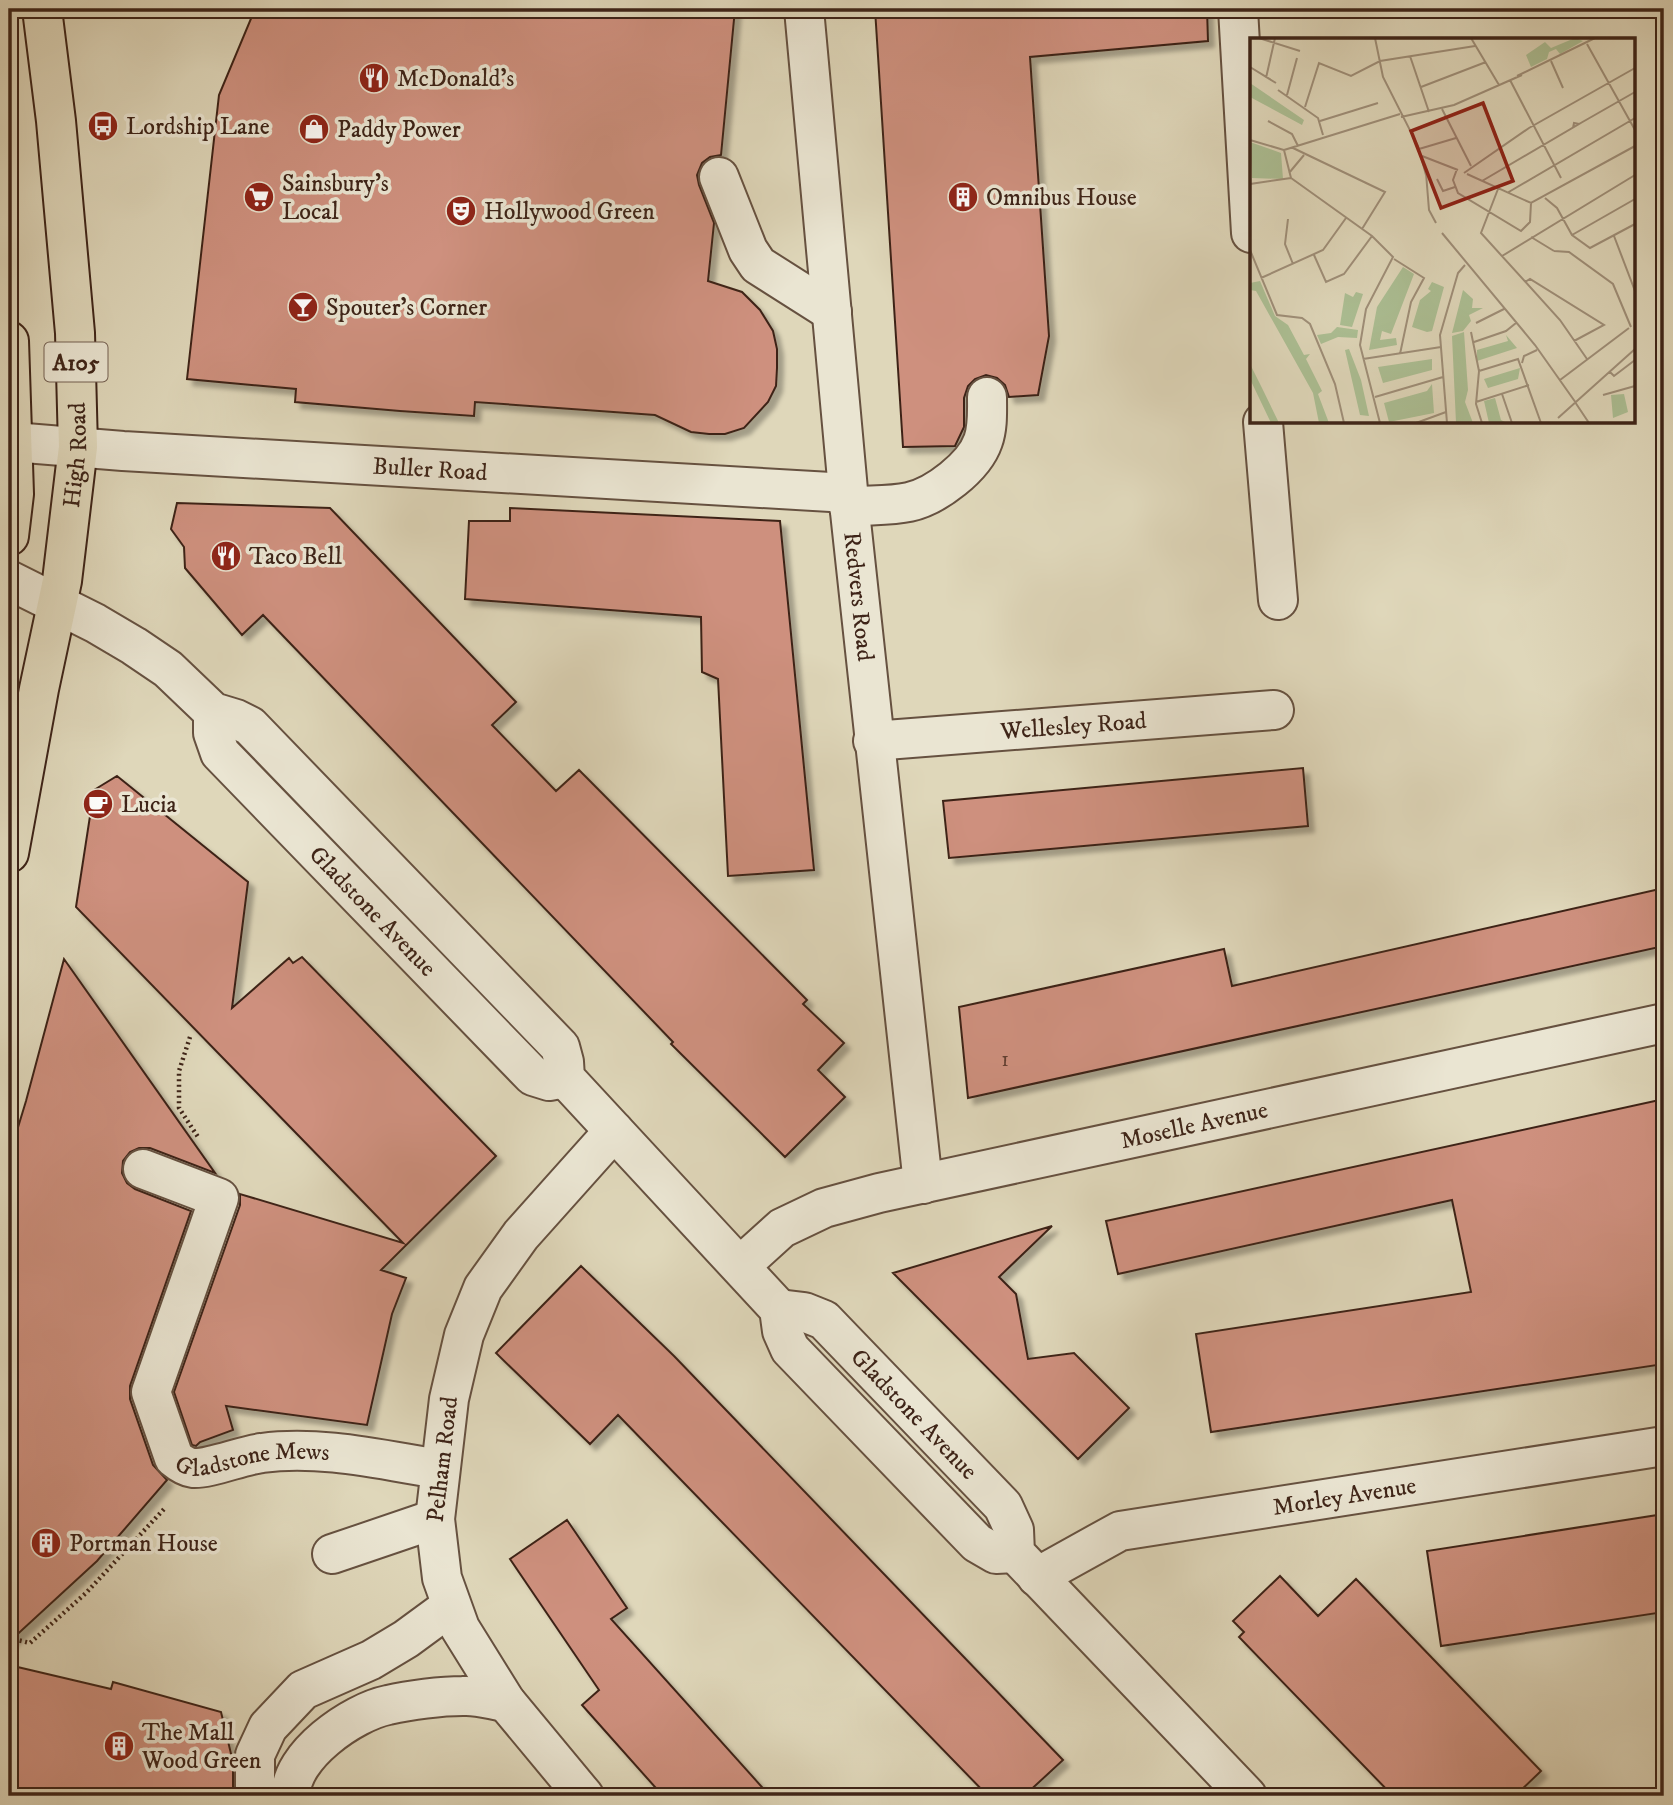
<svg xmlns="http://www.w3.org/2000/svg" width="1673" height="1805" font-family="'IM FELL DW Pica',serif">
	<defs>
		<filter id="shadow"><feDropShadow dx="6" dy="6" stdDeviation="2" flood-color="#0004"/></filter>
	</defs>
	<rect width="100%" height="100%" fill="#dfd7ba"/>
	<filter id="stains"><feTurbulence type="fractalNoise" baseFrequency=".00286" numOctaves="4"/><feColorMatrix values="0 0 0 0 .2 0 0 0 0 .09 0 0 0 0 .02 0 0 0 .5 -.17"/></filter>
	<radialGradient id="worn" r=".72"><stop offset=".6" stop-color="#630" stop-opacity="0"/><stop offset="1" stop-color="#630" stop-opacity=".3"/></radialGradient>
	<!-- building -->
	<path fill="#ce907e" stroke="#3e2418" stroke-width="2" filter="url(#shadow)" d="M 255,9 L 735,9 L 721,155 L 710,157 L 702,163 L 697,175 L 699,185 L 714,223 L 708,281 L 742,292 L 760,310 L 773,331 L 777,349 L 777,368 L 776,386 L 768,402 L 744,428 L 725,434 L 709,434 L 691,432 L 655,415 L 475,402 L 474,416 L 400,411 L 295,402 L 296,389 L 187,379 L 219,95 Z
		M 875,9 L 1207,9 L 1208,41 L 1030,57 L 1049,336 L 1038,395 L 1009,397 L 1005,385 L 997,378 L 986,375 L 975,379 L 968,386 L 964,398 L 964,427 L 955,446 L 903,447 Z
		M 177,503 L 330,508 L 516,702 L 492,725 L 556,791 L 579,770 L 807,1000 L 803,1004 L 844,1043 L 818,1070 L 845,1097 L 785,1157 L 671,1044 L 673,1042 L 263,615 L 242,635 L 185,568 L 184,547 L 171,529 Z
		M 510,508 L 780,521 L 814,870 L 728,876 L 718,679 L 702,672 L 701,617 L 465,599 L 469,521 L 510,521 Z
		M 1303,768 L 1308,826 L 949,858 L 943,801 Z
		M 117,776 L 248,882 L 232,1008 L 289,958 L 293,963 L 302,957 L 496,1156 L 381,1270 L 406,1278 L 392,1314 L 367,1425 L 226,1406 L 233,1430 L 200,1442 L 196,1446 L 192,1445 L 174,1392 L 240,1205 L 240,1194 L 403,1243 L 76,907 L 94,790 Z
		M 1664,888 L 1664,946 L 968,1098 L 959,1007 L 1224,949 L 1232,986 Z
		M 64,959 L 215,1173 L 150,1148 L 139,1148 L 130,1152 L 123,1161 L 122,1173 L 127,1183 L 135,1189 L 191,1211 L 130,1386 L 130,1399 L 153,1465 L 167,1480 L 97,1561 L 9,1642 L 9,1157 L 26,1101 Z
		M 1664,1099 L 1664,1364 L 1211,1432 L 1196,1334 L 1471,1292 L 1452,1200 L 1118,1274 L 1106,1221 Z
		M 1052,1226 L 999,1277 L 1016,1294 L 1028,1359 L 1074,1353 L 1129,1408 L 1078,1459 L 893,1273 Z
		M 581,1266 L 674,1356 L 1063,1760 L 1024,1796 L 988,1796 L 618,1415 L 590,1444 L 496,1353 Z
		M 1664,1514 L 1664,1612 L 1441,1646 L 1427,1551 Z
		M 567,1520 L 627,1608 L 611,1619 L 770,1796 L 663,1796 L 582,1705 L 599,1690 L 510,1559 Z
		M 1280,1576 L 1318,1616 L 1356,1579 L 1541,1771 L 1515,1796 L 1393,1796 L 1239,1637 L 1244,1632 L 1233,1621 Z
		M 9,1665 L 111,1689 L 113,1682 L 221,1712 L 233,1762 L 233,1796 L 9,1796 Z"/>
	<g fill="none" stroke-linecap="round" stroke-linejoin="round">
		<!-- minor casing -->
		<g stroke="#665140" stroke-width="42">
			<g id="minor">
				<path id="s1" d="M 804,9 L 850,512 L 923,1184"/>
				<path d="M 1238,9 L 1251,233"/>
				<path d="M 719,177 L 748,250 L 758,265 L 832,312"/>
				<path d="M 1263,422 L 1278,600"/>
				<path id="s2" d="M 13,442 L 123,451 L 848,493"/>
				<path d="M 849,507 C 868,505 890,506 909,502 C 936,496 974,467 983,441 C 988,427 987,412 987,397"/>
				<path d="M 9,580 L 95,623 L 134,646 L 168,669 L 213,712 L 236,719 L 250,726 L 560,1047 L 564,1062 L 565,1078 L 779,1309 L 782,1331 L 790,1349 L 977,1543 L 996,1554 L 1015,1553"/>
				<path id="s3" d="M 213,712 L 213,733 L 220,753 L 533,1076 L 549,1081 L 565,1078"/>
				<path id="s4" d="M 873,741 L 1274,710"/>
				<path id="s5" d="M 143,1169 L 219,1198 L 151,1392 L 174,1458 C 180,1463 186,1467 193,1468 C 210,1469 243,1455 262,1453 C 320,1445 382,1460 439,1469"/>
				<path id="s6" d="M 741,1265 L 782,1228 L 824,1208 L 879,1193 L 1664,1023"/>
				<path id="s7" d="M 779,1309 L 804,1312 L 824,1320 L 1003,1506 L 1014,1530 L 1015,1553 L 1247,1796"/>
				<path d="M 332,1554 L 435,1519"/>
				<path id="s8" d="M 1037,1577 L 1120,1531 L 1664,1446"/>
				<path d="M 255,1796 L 255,1755 L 268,1727 L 303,1690 L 371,1660 L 406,1639 L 451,1606"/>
				<path d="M 291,1796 C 289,1756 353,1712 388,1705 C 410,1700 441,1696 463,1696 C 477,1695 492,1700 506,1702"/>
				<path id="s9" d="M 584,1796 L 506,1702 L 460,1628 L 442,1578 L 435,1519 L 449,1399 L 464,1335 L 483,1288 L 521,1235 L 614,1131"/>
			</g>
		</g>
		<!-- major casing -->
		<g stroke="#3e2418" stroke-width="42">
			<g id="major">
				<path d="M 9,341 L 14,494 L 9,536"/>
				<path id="s10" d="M 9,853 L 39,689 L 62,581 L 78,447 L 75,333 L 56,121 L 42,9"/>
			</g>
		</g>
		<!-- path -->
		<path stroke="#3e2418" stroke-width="4.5" stroke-dasharray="2 3.5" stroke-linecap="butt" d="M 190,1037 L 179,1071 L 179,1108 L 198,1137
			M 9,1638 L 30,1643 L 86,1593 L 165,1508"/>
		<!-- minor -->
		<use href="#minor" stroke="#eae5d2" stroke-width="38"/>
		<!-- major -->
		<use href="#major" stroke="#dfd7ba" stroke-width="38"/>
	</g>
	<!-- icons -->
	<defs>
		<g id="restaurant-disc" transform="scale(1.575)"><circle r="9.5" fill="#8f2418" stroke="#eae5d2"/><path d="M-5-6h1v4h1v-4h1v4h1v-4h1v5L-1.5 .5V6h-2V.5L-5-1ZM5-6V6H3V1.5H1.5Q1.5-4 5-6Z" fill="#fff"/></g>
		<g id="bus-disc" transform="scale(1.575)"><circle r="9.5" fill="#8f2418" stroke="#eae5d2"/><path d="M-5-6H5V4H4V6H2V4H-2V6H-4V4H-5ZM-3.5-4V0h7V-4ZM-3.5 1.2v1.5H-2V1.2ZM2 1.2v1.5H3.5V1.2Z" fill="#fff"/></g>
		<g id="shop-disc" transform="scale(1.575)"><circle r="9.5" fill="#8f2418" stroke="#eae5d2"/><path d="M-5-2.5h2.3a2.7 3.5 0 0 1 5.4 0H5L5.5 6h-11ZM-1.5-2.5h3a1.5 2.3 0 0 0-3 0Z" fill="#fff"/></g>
		<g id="supermarket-disc" transform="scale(1.575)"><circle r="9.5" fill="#8f2418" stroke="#eae5d2"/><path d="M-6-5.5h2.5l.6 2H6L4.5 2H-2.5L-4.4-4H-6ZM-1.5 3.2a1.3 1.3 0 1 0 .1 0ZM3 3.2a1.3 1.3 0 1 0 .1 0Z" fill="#fff"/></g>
		<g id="building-disc" transform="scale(1.575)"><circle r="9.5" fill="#8f2418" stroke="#eae5d2"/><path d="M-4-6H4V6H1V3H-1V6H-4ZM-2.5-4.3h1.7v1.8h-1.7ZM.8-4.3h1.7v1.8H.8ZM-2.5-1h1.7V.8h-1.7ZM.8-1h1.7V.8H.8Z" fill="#fff"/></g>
		<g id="theatre-disc" transform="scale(1.575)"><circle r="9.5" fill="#8f2418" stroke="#eae5d2"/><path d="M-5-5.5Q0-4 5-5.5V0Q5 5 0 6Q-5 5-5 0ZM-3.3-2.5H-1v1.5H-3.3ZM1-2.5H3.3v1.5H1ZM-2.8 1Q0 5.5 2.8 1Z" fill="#fff"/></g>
		<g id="bar-disc" transform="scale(1.575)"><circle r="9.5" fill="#8f2418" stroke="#eae5d2"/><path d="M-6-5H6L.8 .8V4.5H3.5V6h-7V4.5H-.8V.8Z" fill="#fff"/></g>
		<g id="cafe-disc" transform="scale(1.575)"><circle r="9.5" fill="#8f2418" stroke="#eae5d2"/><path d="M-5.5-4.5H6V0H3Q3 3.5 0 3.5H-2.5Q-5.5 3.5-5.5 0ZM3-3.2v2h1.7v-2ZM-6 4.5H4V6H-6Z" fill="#fff"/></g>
	</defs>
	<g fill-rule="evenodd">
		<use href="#restaurant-disc" x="374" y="78"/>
		<use href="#bus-disc" x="103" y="126"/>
		<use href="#shop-disc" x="314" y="129"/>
		<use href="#supermarket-disc" x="259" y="197"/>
		<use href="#building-disc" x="963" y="197"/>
		<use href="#theatre-disc" x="461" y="211"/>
		<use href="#bar-disc" x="303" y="307"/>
		<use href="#restaurant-disc" x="226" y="556"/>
		<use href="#cafe-disc" x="98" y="804"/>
		<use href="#building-disc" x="46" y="1543"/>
		<use href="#building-disc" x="119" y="1746"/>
	</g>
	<g text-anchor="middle" stroke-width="7" stroke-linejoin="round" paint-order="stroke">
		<!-- number labels -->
		<g font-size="21" fill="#623f32">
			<text x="1005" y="1066">1</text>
		</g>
		<!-- shield labels -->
		<rect fill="#eae5d2" stroke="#725e50" stroke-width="2" x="44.5" y="342.5" width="63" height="39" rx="5"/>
		<g font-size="23" font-weight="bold" fill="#3e2418">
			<text x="76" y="370">A105</text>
		</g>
		<!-- poi labels -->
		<g font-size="24" fill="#3e2418" stroke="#eae5d2" text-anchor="start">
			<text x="397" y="86">McDonald's</text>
			<text x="126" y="134">Lordship Lane</text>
			<text x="337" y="137">Paddy Power</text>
			<text x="282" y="191">Sainsbury's<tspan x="282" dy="28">Local</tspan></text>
			<text x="986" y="205">Omnibus House</text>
			<text x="484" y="219">Hollywood Green</text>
			<text x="326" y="315">Spouter's Corner</text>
			<text x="249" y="564">Taco Bell</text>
			<text x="121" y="812">Lucia</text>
			<text x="69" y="1551">Portman House</text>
			<text x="142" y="1740">The Mall<tspan x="142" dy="28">Wood Green</tspan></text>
		</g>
		<!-- street labels -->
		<g font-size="24" fill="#3e2418" stroke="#eae5d2">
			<text dy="8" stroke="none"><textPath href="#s10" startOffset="404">High Road</textPath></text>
			<text dy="8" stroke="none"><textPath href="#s2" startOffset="418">Buller Road</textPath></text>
			<text dy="8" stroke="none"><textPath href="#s1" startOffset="590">Redvers Road</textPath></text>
			<text dy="8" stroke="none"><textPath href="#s4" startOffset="201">Wellesley Road</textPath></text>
			<text dy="8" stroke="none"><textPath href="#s3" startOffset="262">Gladstone Avenue</textPath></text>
			<text dy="8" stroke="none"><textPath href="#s6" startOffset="481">Moselle Avenue</textPath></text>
			<text dy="8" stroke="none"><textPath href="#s7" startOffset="177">Gladstone Avenue</textPath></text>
			<text dy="8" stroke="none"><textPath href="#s5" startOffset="439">Gladstone Mews</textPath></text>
			<text dy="8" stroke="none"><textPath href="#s9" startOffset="382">Pelham Road</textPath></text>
			<text dy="8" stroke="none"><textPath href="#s8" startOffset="322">Morley Avenue</textPath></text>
		</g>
	</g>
	<!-- overview -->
	<g transform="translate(1250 38)">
		<rect width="385" height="385" fill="#dfd7ba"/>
		<path d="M 325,0 L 333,3 L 310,16 L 306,11 L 299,14 L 297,21 L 281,29 L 276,17 L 295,4 L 301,10 ZM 0,45 L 54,82 L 52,87 L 0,59 ZM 0,104 L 31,115 L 33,141 L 2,140 ZM 153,229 L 164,236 L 141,296 L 132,293 L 130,302 L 146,300 L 147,307 L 119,312 L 127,269 ZM 10,243 L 25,278 L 38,287 L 54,317 L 60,316 L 56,321 L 72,353 L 68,356 L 79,385 L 69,385 L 63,355 L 6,253 L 0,252 L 0,245 ZM 182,244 L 194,249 L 182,293 L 177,294 L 162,289 L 170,262 L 181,253 L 178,251 ZM 213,252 L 223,261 L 222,270 L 233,270 L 219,277 L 221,283 L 213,293 L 202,295 ZM 106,254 L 113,256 L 102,289 L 90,287 L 95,255 L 103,259 ZM 87,289 L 108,292 L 107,300 L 88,299 L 71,306 L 67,297 L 81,295 ZM 214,294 L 218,352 L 215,364 L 223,385 L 206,385 L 202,298 ZM 256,297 L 267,310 L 227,323 L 227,312 L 258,303 ZM 99,311 L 111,342 L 119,378 L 110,377 L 95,312 ZM 182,321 L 182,332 L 133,345 L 128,329 ZM 0,326 L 12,350 L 29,385 L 21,385 L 0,341 ZM 270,330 L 268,341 L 238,350 L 234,341 ZM 182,346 L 184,375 L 139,384 L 134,365 L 177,353 ZM 374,356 L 378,374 L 363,380 L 361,357 ZM 245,360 L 251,382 L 257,385 L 239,385 L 234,363 Z" fill="#acbf94"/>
		<path fill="none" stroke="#9f8f79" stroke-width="2" d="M 9,0 L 50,13M 125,0 L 133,39 L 168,108 L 176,137M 221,0 L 249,47M 337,6 L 385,92M 160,18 L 179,74M 301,23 L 313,50M 0,29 L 26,45M 267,38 L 345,0M 16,40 L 25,0M 260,42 L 311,140M 171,49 L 236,24M 28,52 L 68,80 L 73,97M 37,57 L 47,20M 55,69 L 69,25 L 101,38 L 130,23 L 225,8M 192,71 L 221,128M 151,79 L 204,67 L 272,37M 18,83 L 42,96 L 48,108M 70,83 L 128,65M 329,86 L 385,54M 0,102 L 34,112 L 41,140 L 122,198 L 143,219 L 116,271 L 110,307 L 130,385M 43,110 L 135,154 L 112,191M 169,111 L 206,100M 34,112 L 150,76M 172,118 L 208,132M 207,131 L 203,142 L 208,155 L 271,193 L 280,184 L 281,165M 39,135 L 54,117M 176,135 L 179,172 L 186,185M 214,135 L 279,90 L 385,30M 217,136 L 281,165 L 385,108M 187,141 L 193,153 L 205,149M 232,143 L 329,86 L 324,85 L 323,90M 0,146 L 41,140M 248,151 L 231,195 L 310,282 L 337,321M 257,155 L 385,80M 295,160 L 307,170 L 322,197 L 340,210 L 385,186M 38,181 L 35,206 L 43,226M 192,195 L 285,307 L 326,365M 322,197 L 385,161M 364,198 L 385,253M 281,199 L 304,213M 0,212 L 27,277 L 52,280 L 60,286 L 85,346 L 94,385M 304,213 L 319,214 L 363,246 L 381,289M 64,217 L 76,244 L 94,236 L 122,198M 252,218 L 385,137M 144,221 L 174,240 L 161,264 L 150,316M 11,240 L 73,212 L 96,180M 275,244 L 280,241 L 354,287 L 324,303M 226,285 L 254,271M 221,294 L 229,333 L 226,366 L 232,385M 224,304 L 256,293 L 266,285M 113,321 L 191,309M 272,325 L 274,318 L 287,312M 229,333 L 268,321 L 291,385M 360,334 L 364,338 L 385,322M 310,342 L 379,290M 252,356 L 262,385M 353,357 L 385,348M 125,359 L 193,339M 226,364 L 279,347M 325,364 L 339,385M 308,380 L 385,311M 166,385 L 196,374M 197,385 L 190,297 L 208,235 L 215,227"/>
		<path fill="#8f2418" fill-opacity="0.15" stroke="#8f2418" stroke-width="3.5" d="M 233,65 L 263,143 L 191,170 L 161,93 Z"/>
		<rect width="385" height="385" fill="none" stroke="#3e2418" stroke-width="3.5"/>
	</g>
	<!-- margin -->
	<rect width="1673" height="1805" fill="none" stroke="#dfd7ba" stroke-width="35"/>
	<rect x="10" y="10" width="1652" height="1784" fill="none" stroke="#3e2418" stroke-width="3.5"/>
	<rect x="18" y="18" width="1638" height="1770" fill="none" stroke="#3e2418" stroke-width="2"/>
	<rect width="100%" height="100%" filter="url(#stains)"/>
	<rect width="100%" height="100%" fill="url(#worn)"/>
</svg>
